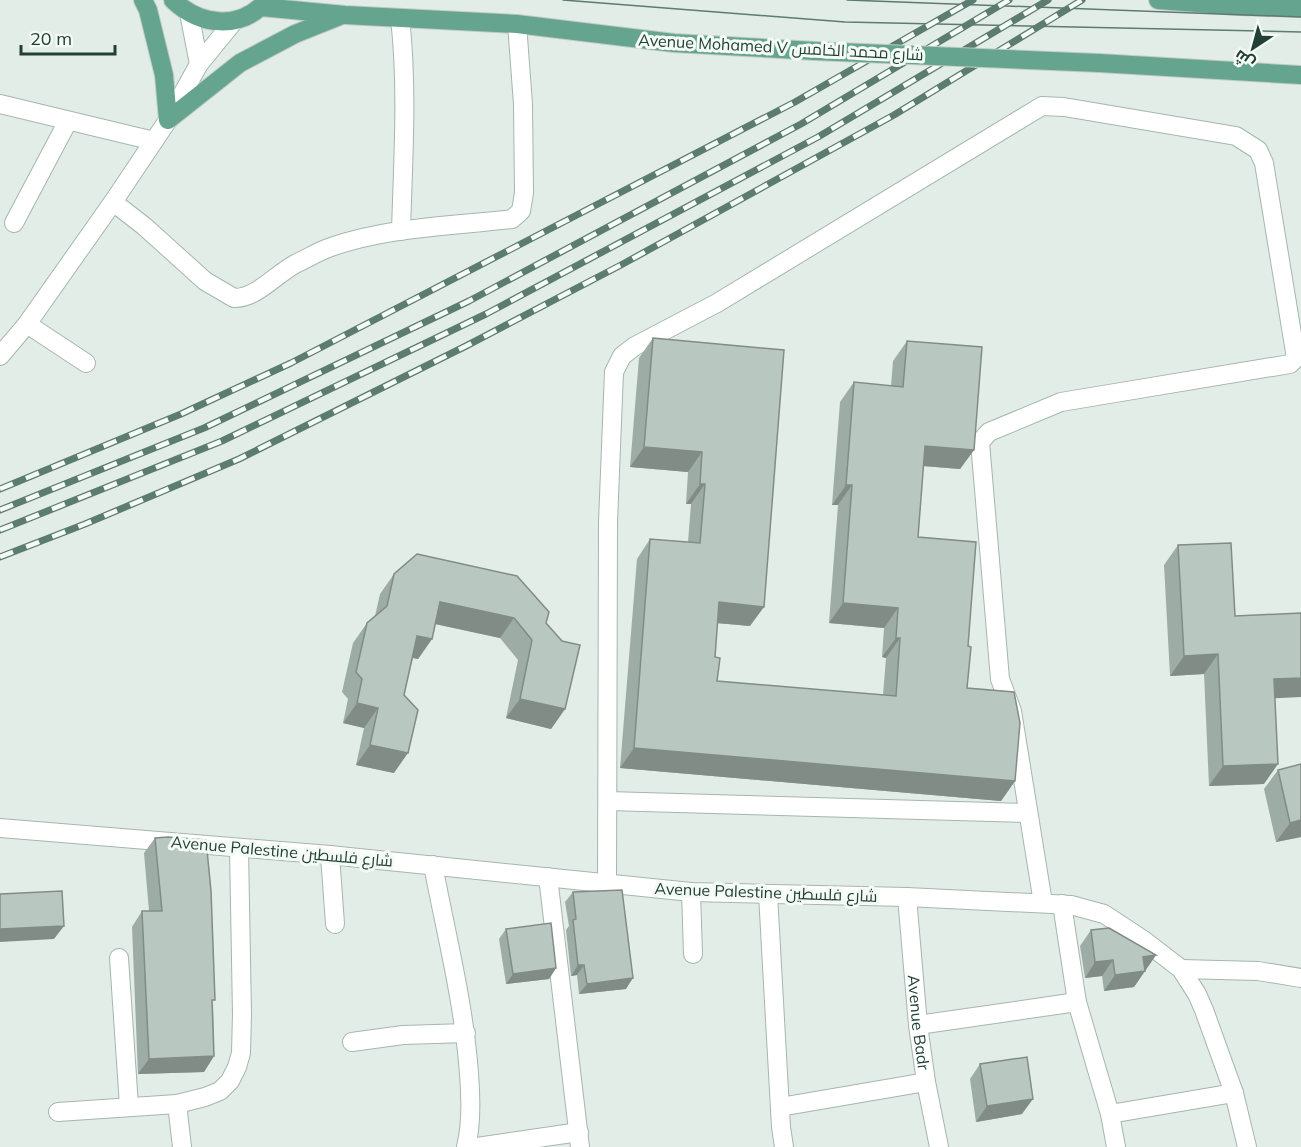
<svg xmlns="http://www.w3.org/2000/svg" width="1301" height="1147" font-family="Mulish,Cairo,sans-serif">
	<rect width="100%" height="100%" fill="#e3ede8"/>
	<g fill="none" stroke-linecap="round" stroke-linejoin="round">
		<!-- minor casing -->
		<g stroke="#a5b6af" stroke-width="20">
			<g id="minor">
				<path d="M 189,13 L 199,64"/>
				<path d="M 400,18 C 408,89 403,160 401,231"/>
				<path d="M 0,104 L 154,141"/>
				<path d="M 113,202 L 144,226 L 205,281 L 234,298 C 256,299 277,273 297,263 C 308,258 319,251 331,247 C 388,227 452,226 512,219 L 521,211 L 524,193 L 523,104 L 517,24"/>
				<path d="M 14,223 L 68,121"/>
				<path d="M 27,324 L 86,363"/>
				<path d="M 0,356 L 27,324 L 113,202 L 168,120 L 199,64 L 234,21"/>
				<path d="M 608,801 L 1028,813"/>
				<path d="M 0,828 L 330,855 L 691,892 L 907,897 L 1071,905 L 1104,914 L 1142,939 L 1181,969 L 1197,994 L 1204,1010 L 1234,1093 L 1247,1147"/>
				<path d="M 330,855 L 335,924"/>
				<path d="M 433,865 C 446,934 464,1003 469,1074 C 471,1098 472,1123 466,1147"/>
				<path d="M 548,877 L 580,1147"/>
				<path d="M 607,883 L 608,522 L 614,372 L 622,356 L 635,346 L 717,303 L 1042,106 L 1064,107 L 1236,136 L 1258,150 L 1264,163 L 1295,352 L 1295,359 L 1290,364 L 1061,402 L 989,432 L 980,442 L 1000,679 L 1012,711 L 1043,903"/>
				<path d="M 691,892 L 693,954"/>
				<path d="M 768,894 L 781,1127 L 784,1147"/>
				<path id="s1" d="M 907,897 L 918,1025 L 926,1082 L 939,1147"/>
				<path d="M 1062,904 L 1077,1002 L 1110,1114 L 1116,1147"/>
				<path d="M 119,958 L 129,1106"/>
				<path d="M 1181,969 L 1258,971 L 1301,978"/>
				<path d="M 918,1025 L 1077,1002"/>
				<path d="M 352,1042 L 403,1035 L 466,1033"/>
				<path d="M 177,1104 L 182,1147"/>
				<path d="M 780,1107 L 926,1082"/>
				<path d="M 58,1112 L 177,1104 L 205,1097 L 220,1091 L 230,1081 L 237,1067 L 241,1053 L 242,1014 L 239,849"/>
				<path d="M 1110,1114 L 1234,1093"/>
				<path d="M 477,1147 L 579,1132"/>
			</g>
		</g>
		<!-- major casing -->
		<g stroke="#c1cac7" stroke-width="20">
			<path id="major" d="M 143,0 L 148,10 L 164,75 L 168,120
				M 173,0 C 200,26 241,31 267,0
				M 1158,0 L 1236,6 L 1301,8
				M 261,7 L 345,15 L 517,24 L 674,43 L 815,51
				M 1099,63 L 1301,75
				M 168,120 L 240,63 L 295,34 L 340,16"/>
		</g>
		<!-- minor -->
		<use href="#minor" stroke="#fff" stroke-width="18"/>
		<!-- major -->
		<use href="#major" stroke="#65a590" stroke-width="18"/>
		<!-- tram -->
		<path stroke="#5c7b71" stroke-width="1.5" d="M 563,0 L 845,22 L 1301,32
			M 847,0 L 1301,17"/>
		<!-- rail casing -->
		<g stroke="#5c7b71" stroke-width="7">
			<path id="rail" d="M 0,489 L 181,414 L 291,363 L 795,102 L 973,0
				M 0,510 L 204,428 L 469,301 L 801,124 L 1009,0
				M 0,530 L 222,441 L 486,314 L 818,137 L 1048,0
				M 0,557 L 85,524 L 239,459 L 466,346 L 621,265 L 894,115 L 1082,0"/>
		</g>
		<!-- rail -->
		<use href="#rail" stroke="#f4faf6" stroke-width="4.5" stroke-dasharray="14" stroke-linecap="butt"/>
		<!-- major-bridge casing -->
		<g stroke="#c1cac7" stroke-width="20" stroke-linecap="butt">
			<path id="major-bridge" d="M 815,51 L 1099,63"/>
		</g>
		<!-- major-bridge -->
		<use href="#major-bridge" stroke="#65a590" stroke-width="18"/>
	</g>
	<!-- wall -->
	<path fill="#9eaca6" d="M 653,338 L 784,350 L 750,626 L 717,623 L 715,657 L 717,681 L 883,695 L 886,658 L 882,657 L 884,628 L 829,623 L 838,505 L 832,505 L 840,402 L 854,382 L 891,386 L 893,361 L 907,341 L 974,450 L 960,469 L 923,466 L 918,537 L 968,646 L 967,688 L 1015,781 L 1001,801 L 620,768 L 637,559 L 650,539 L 688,542 L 691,504 L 686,504 L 688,472 L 630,467 L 639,358 Z
		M 1178,545 L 1235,616 L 1275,698 L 1264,784 L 1209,786 L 1204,674 L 1170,676 L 1164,565 Z
		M 394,574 L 546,623 L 565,709 L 551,729 L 506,718 L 518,660 L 500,638 L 435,624 L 432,639 L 418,659 L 413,658 L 404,695 L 394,773 L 356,765 L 364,728 L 343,723 L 348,699 L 342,692 L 353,643 L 367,623 L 375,616 L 380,594 Z
		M 1301,764 L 1301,837 L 1276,842 L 1264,789 L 1278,770 Z
		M 155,838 L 213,1004 L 214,1056 L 204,1072 L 138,1074 L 132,927 L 142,911 L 149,911 L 144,853 Z
		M 573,892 L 626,989 L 579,994 L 577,975 L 571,976 L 566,930 L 569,926 L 565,902 Z
		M 506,929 L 556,968 L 549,979 L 506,984 L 499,939 Z
		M 1091,930 L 1156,955 L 1134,987 L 1104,991 L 1102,976 L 1085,978 L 1080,946 Z
		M 980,1064 L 1022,1114 L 976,1122 L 970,1079 Z"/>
	<!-- shaded-wall -->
	<path fill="#818c87" d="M 925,446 L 974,450 L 960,469 L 911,465 Z
		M 644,447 L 702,452 L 688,472 L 630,467 Z
		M 700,484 L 705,484 L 691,504 L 686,504 Z
		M 846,485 L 852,485 L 838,505 L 832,505 Z
		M 440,602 L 514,618 L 500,638 L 426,622 Z
		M 719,602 L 764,607 L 750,626 L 705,622 Z
		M 843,603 L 898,608 L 884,628 L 829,623 Z
		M 417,636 L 432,639 L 418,659 L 404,656 Z
		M 896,638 L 900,638 L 886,658 L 882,657 Z
		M 1218,654 L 1204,674 L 1170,676 L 1184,656 Z
		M 1301,678 L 1301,697 L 1260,699 L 1274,679 Z
		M 520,699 L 565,709 L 551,729 L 506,718 Z
		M 357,703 L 378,708 L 364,728 L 343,723 Z
		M 370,745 L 408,753 L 394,773 L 356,765 Z
		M 634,748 L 1015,781 L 1001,801 L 620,768 Z
		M 1278,764 L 1264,784 L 1209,786 L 1223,766 Z
		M 1301,820 L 1301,837 L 1276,842 L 1290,823 Z
		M 64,926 L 54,939 L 0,942 L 0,929 Z
		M 1156,955 L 1145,971 L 1143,957 Z
		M 1113,960 L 1102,976 L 1085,978 L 1095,962 Z
		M 578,965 L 584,965 L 577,975 L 571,976 Z
		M 556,968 L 549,979 L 506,984 L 513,974 Z
		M 1145,971 L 1134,987 L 1104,991 L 1115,975 Z
		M 633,978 L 626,989 L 579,994 L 587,984 Z
		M 214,1056 L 204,1072 L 138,1074 L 149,1059 Z
		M 1033,1099 L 1022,1114 L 976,1122 L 987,1106 Z"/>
	<!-- building -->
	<path fill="#b8c8c1" stroke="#818c87" stroke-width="1.5" d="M 653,338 L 784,350 L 764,607 L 719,602 L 715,657 L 720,658 L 717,681 L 896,696 L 900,638 L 896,638 L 898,608 L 843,603 L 852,485 L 846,485 L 854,382 L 903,387 L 907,341 L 982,347 L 974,450 L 925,446 L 918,537 L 976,542 L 968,646 L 971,647 L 967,688 L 1014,692 L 1020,723 L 1015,781 L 634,748 L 650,539 L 700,543 L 705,484 L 700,484 L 702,452 L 644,447 Z
		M 1231,543 L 1235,616 L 1301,613 L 1301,678 L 1274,679 L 1278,764 L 1223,766 L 1218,654 L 1184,656 L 1178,545 Z
		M 417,554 L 517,576 L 549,612 L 546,623 L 562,641 L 580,645 L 565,709 L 520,699 L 532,640 L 514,618 L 440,602 L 432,639 L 417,636 L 404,695 L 418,710 L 408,753 L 370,745 L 378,708 L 357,703 L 362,679 L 356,672 L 367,623 L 387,606 L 394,574 Z
		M 1301,764 L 1301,820 L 1290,823 L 1278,770 Z
		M 168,837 L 206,840 L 211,891 L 215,1000 L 212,1000 L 214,1056 L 149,1059 L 142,911 L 162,911 L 155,838 Z
		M 622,890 L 633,978 L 587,984 L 584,965 L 578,965 L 573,920 L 576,919 L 573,892 Z
		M 62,891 L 64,926 L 0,929 L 0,894 Z
		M 551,923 L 556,968 L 513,974 L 506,929 Z
		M 1109,928 L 1156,955 L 1143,957 L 1145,971 L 1115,975 L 1113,960 L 1095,962 L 1091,930 Z
		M 1027,1057 L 1033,1099 L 987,1106 L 980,1064 Z"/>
	<g text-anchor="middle" stroke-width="6" stroke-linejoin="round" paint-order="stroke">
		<!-- street labels -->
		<g font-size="16" fill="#224036" stroke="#f4faf6">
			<text transform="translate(781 47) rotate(3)" y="6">Avenue Mohamed V شارع محمد الخامس</text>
			<text transform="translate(282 851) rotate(5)" y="6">Avenue Palestine شارع فلسطين</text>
			<text transform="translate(766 892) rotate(2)" y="6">Avenue Palestine شارع فلسطين</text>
			<text dy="6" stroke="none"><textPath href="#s1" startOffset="126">Avenue Badr</textPath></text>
		</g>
	</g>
	<!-- north arrow -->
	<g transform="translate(1253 48) rotate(216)" stroke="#f4faf6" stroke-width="4.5" paint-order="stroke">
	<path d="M0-4.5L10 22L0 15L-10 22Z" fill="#224036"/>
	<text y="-9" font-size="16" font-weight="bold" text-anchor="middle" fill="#224036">ش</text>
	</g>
	<!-- scale -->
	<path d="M21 45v9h94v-9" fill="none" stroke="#224036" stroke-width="3"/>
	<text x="30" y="45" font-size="18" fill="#224036" stroke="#f4faf6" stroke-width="4.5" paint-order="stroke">20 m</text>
</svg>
